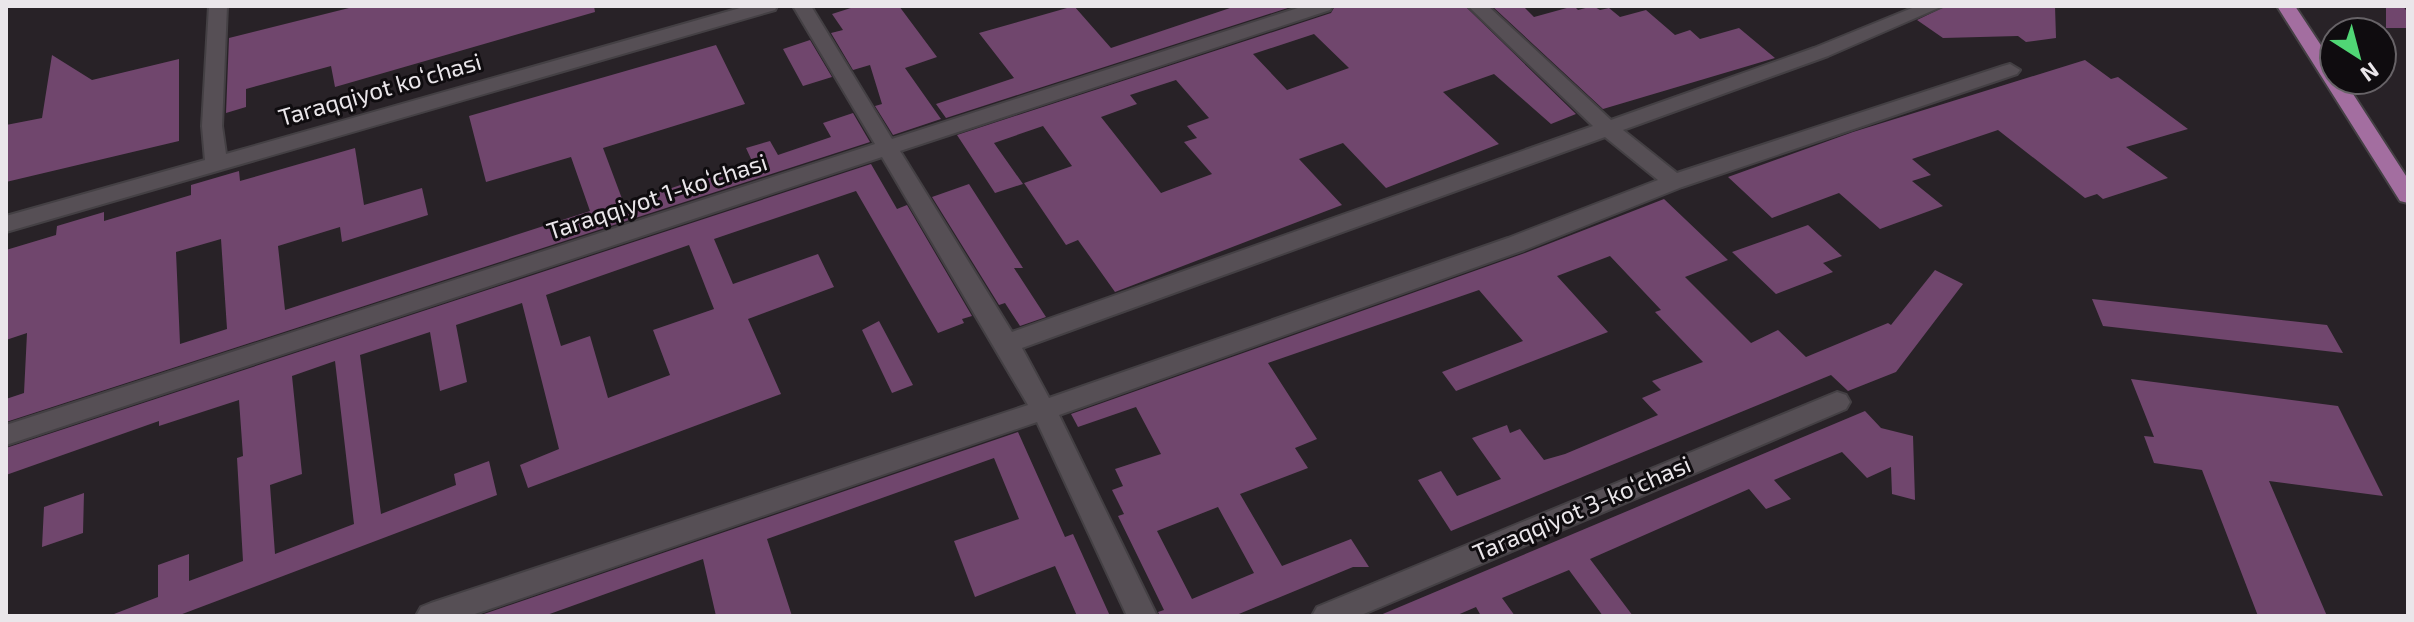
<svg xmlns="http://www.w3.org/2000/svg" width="2414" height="622" font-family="'Exo 2',sans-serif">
	<rect width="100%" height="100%" fill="#282227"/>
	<!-- building -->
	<path fill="#70466d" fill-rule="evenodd" d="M 357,6 L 594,6 L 595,12 L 335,87 L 331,66 L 246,89 L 246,107 L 226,113 L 229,38 Z
		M 857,6 L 899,6 L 937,57 L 905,68 L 941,119 L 893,135 L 875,106 L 882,104 L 870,65 L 853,70 L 831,33 L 843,30 L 832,14 Z
		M 1074,6 L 1111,48 L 1236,6 L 1294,6 L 946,118 L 936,104 L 1014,78 L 979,33 Z
		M 1335,6 L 1465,6 L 1576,114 L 1551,124 L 1494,74 L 1443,92 L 1499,144 L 1386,188 L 1343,143 L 1299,159 L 1342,205 L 1115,292 L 1078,240 L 1066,245 L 1024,183 L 1072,166 L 1043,126 L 994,143 L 1023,184 L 995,193 L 957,135 L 1331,13 ZM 1314,34 L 1349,68 L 1287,90 L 1253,54 ZM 1176,80 L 1209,118 L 1187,126 L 1197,138 L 1184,142 L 1212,174 L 1161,193 L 1101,117 L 1137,104 L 1130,95 Z
		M 1492,6 L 1523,6 L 1534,17 L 1574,6 L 1578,10 L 1593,6 L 1600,10 L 1609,8 L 1620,17 L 1646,10 L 1675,35 L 1690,30 L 1700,39 L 1739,28 L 1775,58 L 1603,109 Z
		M 1946,6 L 2055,6 L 2056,38 L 2026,42 L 2018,36 L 1943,38 L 1917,20 Z
		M 2386,6 L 2403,6 L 2408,13 L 2408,28 L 2386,28 Z
		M 810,40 L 832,77 L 803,86 L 783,49 Z
		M 716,45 L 745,104 L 603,148 L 624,204 L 752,161 L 746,148 L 770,141 L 778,155 L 831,137 L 823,123 L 853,113 L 870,142 L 6,422 L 6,399 L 24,393 L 27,333 L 6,340 L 6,250 L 56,235 L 57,226 L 104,212 L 104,221 L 191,195 L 191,185 L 239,171 L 240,181 L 355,148 L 364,205 L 422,188 L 428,215 L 342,242 L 340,227 L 278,246 L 285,310 L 590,211 L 571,157 L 486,182 L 469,116 ZM 221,239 L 227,329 L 180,344 L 176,252 Z
		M 52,55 L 92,80 L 179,59 L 179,141 L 6,182 L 6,125 L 42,118 Z
		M 2085,60 L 2111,79 L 2118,77 L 2188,129 L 2126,147 L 2168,178 L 2103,199 L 2097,194 L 2085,198 L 1998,130 L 1912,159 L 1931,175 L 1912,181 L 1943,206 L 1880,229 L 1839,193 L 1772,218 L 1728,177 L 1853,132 Z
		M 871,164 L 897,209 L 907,205 L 972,316 L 962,319 L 964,323 L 938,333 L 856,191 L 714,239 L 733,284 L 818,254 L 834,287 L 748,319 L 781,394 L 528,488 L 520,465 L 559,449 L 522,303 L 456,325 L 467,382 L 440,391 L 430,332 L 360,355 L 381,514 L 456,485 L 454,474 L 489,461 L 497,495 L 177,616 L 114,614 L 158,597 L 158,565 L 189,554 L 189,581 L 243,561 L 237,458 L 243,456 L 239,400 L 159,426 L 159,421 L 6,475 L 6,448 ZM 689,245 L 714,309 L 653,330 L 670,375 L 608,398 L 590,336 L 561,346 L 546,295 ZM 335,361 L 354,524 L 275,554 L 270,485 L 302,474 L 292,376 Z
		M 969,184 L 1023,268 L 1014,268 L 1046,317 L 1020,326 L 1005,303 L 999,305 L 932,197 Z
		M 1664,199 L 1728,260 L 1685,277 L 1751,343 L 1778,330 L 1806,357 L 1888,323 L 1891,325 L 1935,270 L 1963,284 L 1896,372 L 1848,391 L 1831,375 L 1451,531 L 1418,480 L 1441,471 L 1457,496 L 1501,479 L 1472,438 L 1507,425 L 1510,433 L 1520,429 L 1544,460 L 1565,454 L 1658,415 L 1642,398 L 1661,390 L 1652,381 L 1703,362 L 1655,312 L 1661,310 L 1610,256 L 1557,276 L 1608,332 L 1456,391 L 1442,372 L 1523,341 L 1479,290 L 1268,363 L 1317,439 L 1295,448 L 1308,468 L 1240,494 L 1282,566 L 1351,539 L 1369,567 L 1353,567 L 1234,616 L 1160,616 L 1158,612 L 1164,610 L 1118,516 L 1124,514 L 1112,490 L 1123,486 L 1115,469 L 1161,454 L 1136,407 L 1078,427 L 1071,414 L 1525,253 ZM 1218,507 L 1254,573 L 1192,599 L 1157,531 Z
		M 1808,225 L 1842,256 L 1823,263 L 1833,272 L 1776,294 L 1732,252 Z
		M 2092,299 L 2327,325 L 2343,353 L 2103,326 Z
		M 879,321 L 913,385 L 892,393 L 862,330 Z
		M 2131,379 L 2338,406 L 2383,496 L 2269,481 L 2327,616 L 2258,616 L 2202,470 L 2154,463 L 2144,436 L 2154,437 Z
		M 1865,411 L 1881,428 L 1913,436 L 1915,500 L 1892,494 L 1891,467 L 1867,478 L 1842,452 L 1774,480 L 1791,499 L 1766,509 L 1749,489 L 1590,559 L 1633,616 L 1603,616 L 1569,570 L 1502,598 L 1515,616 L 1481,616 L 1476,607 L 1455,616 L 1378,616 Z
		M 1018,432 L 1065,537 L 1073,534 L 1110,616 L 1077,616 L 1055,566 L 975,597 L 954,541 L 1019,519 L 994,458 L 767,539 L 792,616 L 716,616 L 703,559 L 544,616 L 478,616 Z
		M 84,493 L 83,533 L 42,547 L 44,507 Z"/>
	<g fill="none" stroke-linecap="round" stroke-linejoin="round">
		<!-- minor casing -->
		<g stroke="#444044" stroke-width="4">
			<path id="minor" d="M 209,6 L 227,6 L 222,126 L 226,154 L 747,6 L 777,6 L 775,10 L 6,232 L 6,216 L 205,160 L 202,126 Z
				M 793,6 L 811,6 L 892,139 L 1304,6 L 1332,6 L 1330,10 L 900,151 L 1012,332 L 1593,126 L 1468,6 L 1488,6 L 1611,120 L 1814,48 L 1917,6 L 1943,6 L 1828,56 L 1623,130 L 1677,173 L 2003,66 L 2010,64 L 2020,70 L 2017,74 L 1682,187 L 1524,250 L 1059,415 L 1157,616 L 1127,616 L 1037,422 L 469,616 L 416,616 L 421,607 L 431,603 L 1028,405 L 882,157 L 6,445 L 6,425 L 875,144 ZM 1605,137 L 1658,180 L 1508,238 L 1049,398 L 1022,348 Z
				M 1837,392 L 1846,395 L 1850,402 L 1846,409 L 1359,616 L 1312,616 L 1317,607 Z"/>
		</g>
		<!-- major casing -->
		<g stroke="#444044" stroke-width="4">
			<path id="major" d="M 2277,6 L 2295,6 L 2334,65 L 2334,80 L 2344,80 L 2408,179 L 2408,203 L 2400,201 Z"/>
		</g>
		<!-- minor -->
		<use href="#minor" fill="#564f55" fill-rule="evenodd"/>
		<!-- major -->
		<use href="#major" fill="#a36ea0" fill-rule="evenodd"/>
	</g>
	<g text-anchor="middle" stroke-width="6" stroke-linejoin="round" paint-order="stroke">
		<!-- street labels -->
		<g font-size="24" fill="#eae6ea" stroke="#0f0c0f">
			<text transform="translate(380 90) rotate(-16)" y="8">Taraqqiyot koʻchasi</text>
			<text transform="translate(657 197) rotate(-18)" y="8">Taraqqiyot 1-koʻchasi</text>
			<text transform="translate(1582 509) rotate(-23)" y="8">Taraqqiyot 3-koʻchasi</text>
		</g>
	</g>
	<!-- border -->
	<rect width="2414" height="622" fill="none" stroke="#eae6ea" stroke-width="16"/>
	<!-- north arrow -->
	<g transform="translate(2358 56) rotate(144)"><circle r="38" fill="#0f0c0f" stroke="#676367" stroke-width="2"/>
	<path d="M0-6L14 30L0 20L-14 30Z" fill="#50d675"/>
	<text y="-12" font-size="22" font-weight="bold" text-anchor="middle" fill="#eae6ea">N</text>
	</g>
</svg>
